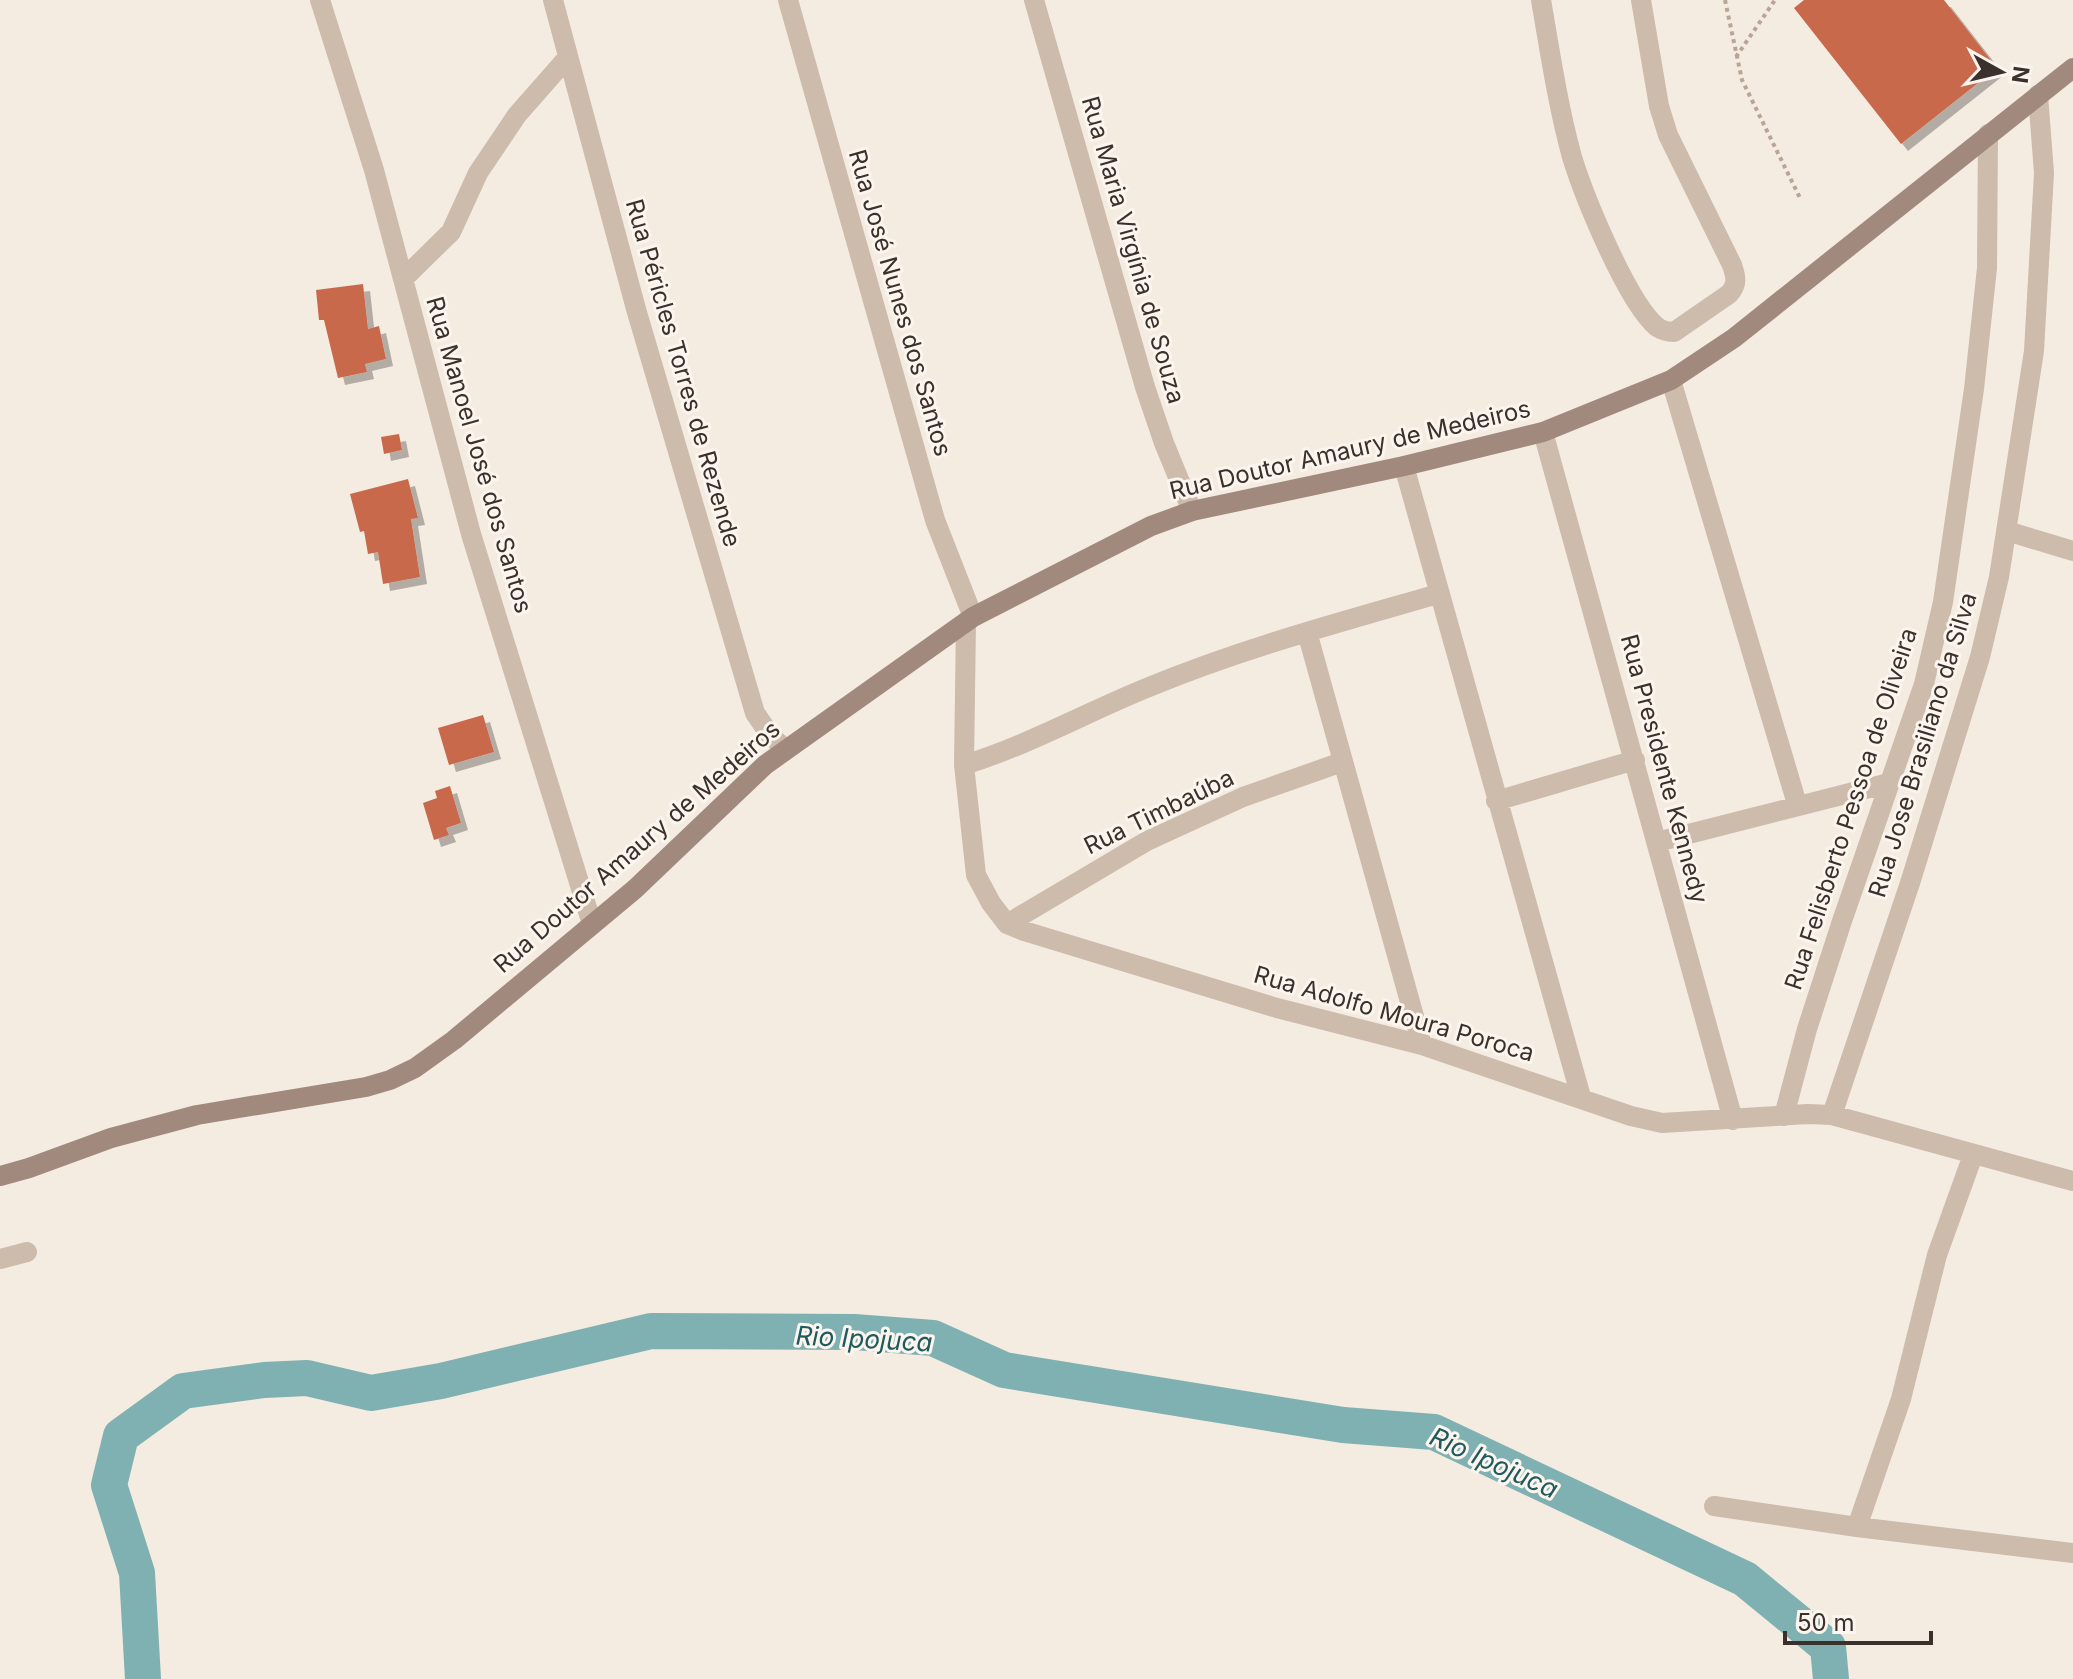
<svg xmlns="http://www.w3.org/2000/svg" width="2073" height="1679" font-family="Inter,sans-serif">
	<defs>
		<filter id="shadow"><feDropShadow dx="7" dy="7" stdDeviation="0" flood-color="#0004"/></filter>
	</defs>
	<rect width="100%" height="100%" fill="#f4ebe1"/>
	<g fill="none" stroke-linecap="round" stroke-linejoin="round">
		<!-- river -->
		<path stroke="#7fb0b2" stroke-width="36" d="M 143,1679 L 137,1573 L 109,1485 L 121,1436 L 183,1391 L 264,1380 L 307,1378 L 371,1393 L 441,1381 L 651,1331 L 854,1332 L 933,1338 L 1004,1370 L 1343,1425 L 1434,1432 L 1745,1579 L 1828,1647 L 1831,1679"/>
	</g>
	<!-- building -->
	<path fill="#c8694b" filter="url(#shadow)" d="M 1804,0 L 1944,0 L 1997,68 L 1901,144 L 1794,8 Z
		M 363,284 L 368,329 L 379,326 L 386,359 L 365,364 L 367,372 L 338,378 L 324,320 L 319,320 L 316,290 Z
		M 399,434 L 402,450 L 384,454 L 381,437 Z
		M 408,479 L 418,518 L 411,519 L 420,577 L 383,584 L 378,552 L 368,554 L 364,531 L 360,532 L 350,494 Z
		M 483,715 L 494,752 L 449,765 L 438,728 Z
		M 450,786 L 461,823 L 446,828 L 449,835 L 434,840 L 423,803 L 437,798 L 435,791 Z"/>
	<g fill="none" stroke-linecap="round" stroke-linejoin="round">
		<!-- path -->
		<path stroke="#b9a596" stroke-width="4" stroke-dasharray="4 4" stroke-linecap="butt" d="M 1725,0 L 1742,80 L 1800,198
			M 1736,57 L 1775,0"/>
		<!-- street -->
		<path stroke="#cdbbac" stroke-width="20" d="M 320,0 L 374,170 L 471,534 L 592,924
			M 553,0 L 636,309 L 755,713 L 770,735 L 785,749
			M 788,0 L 935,520 L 973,617
			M 1034,0 L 1145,387 L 1164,443 L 1192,511
			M 1541,0 C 1550,52 1558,106 1572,157 C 1584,196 1627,302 1657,327 C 1663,331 1668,332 1674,332 L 1729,294 C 1738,284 1736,277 1732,265 L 1668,135 L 1659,106 L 1641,0
			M 403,279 L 451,232 L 478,173 L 517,115 L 568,57
			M 1671,380 L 1797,804
			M 1543,432 L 1733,1120
			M 1404,466 L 1581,1097
			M 2007,531 L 2073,551
			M 966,622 L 964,765 L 976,875 L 991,903 L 1007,924 L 1024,931 L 1277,1008 L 1422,1045 L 1631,1116 L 1662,1123 L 1808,1114 L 1832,1115 L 2073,1181
			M 1307,632 L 1422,1045
			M 964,765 C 1029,745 1087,712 1149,687 C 1243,648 1341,622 1438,594
			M 1496,801 L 1635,760
			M 1657,842 L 1889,783
			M 1007,924 L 1147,841 L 1243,797 L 1342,762
			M 1832,1115 L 1910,883 L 1980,657 L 1999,577 L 2034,351 L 2044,173 L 2038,95
			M 1784,1116 L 1807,1029 L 1842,921 L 1924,684 L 1943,602 L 1974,389 L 1987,268 L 1988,134
			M 0,1259 L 27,1252
			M 1714,1506 L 1857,1527 L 2073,1553
			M 1857,1527 L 1901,1399 L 1937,1255 L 1973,1155"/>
		<!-- secondary -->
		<path stroke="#a18a7d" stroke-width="20" d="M 0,1176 L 29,1168 L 111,1138 L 197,1115 L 366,1087 L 390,1080 L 415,1068 L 454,1040 L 635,889 L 765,765 L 973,617 L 1151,526 L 1192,511 L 1404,466 L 1543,432 L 1671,380 L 1734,338 L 2073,68"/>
	</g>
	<g text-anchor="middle" stroke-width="6" stroke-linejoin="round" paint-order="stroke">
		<!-- street labels -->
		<g font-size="24" fill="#3b302b" stroke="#fbf5ee">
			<text transform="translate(1133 250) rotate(74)" y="8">Rua Maria Virgínia de Souza</text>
			<text transform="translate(900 303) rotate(74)" y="8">Rua José Nunes dos Santos</text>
			<text transform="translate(683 373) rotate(74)" y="8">Rua Péricles Torres de Rezende</text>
			<text transform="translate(1350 450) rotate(-13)" y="8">Rua Doutor Amaury de Medeiros</text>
			<text transform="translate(479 455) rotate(74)" y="8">Rua Manoel José dos Santos</text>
			<text transform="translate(1923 745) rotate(-73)" y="8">Rua Jose Brasiliano da Silva</text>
			<text transform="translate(1664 769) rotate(75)" y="8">Rua Presidente Kennedy</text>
			<text transform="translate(1851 809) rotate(-72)" y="8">Rua Felisberto Pessoa de Oliveira</text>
			<text transform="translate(1159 812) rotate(-26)" y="8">Rua Timbaúba</text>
			<text transform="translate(637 847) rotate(-41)" y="8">Rua Doutor Amaury de Medeiros</text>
			<text transform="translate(1394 1014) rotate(16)" y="8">Rua Adolfo Moura Poroca</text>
		</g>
		<!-- water labels -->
		<g font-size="26" font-style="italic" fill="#1f5a5e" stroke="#fbf5ee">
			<text transform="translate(864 1339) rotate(3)" y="9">Rio Ipojuca</text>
			<text transform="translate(1494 1463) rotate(24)" y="9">Rio Ipojuca</text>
		</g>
	</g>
	<!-- north arrow -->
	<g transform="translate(2001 72) rotate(98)" stroke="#fbf5ee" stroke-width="6" paint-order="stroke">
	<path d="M0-6L14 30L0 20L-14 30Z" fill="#3b302b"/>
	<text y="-12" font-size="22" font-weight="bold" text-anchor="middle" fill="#3b302b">N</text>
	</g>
	<!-- scale -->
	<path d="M1785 1631v12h146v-12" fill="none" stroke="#3b302b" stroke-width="4"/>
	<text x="1797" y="1631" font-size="24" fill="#3b302b" stroke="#fbf5ee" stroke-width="6" paint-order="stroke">50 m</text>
</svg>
